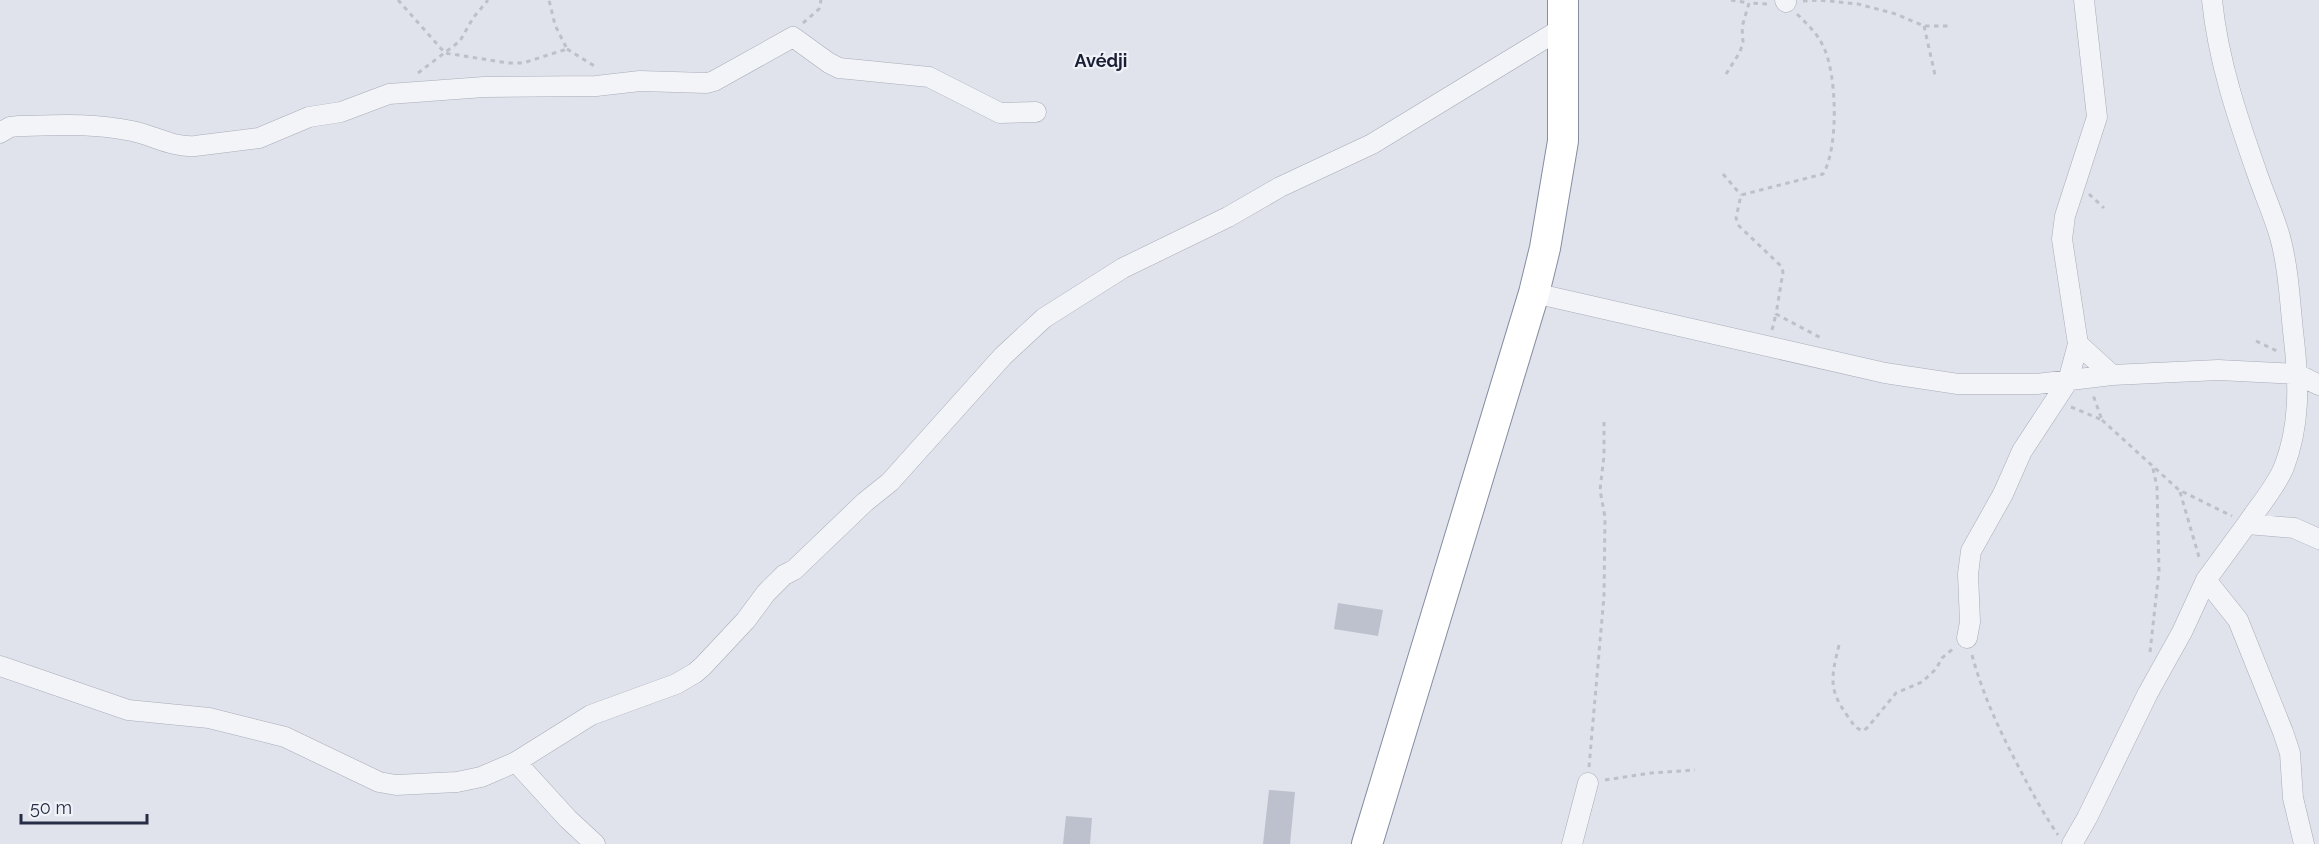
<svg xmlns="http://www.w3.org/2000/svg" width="2319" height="844" font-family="Raleway,sans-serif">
	<rect width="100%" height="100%" fill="#e0e3eb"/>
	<!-- building -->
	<path fill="#bdc1ce" d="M 1338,603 L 1383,610 L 1378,636 L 1334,629 Z
		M 1269,790 L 1295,792 L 1290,844 L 1263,844 Z
		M 1066,816 L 1092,818 L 1090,844 L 1063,844 Z"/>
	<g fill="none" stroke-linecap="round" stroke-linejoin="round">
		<!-- minor casing -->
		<g stroke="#a8acb9" stroke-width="21">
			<path id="minor" d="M 1785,0 L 1786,2
				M 2212,0 C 2218,61 2238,119 2258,176 C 2265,196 2274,216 2280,237 C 2289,270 2290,306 2294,340 C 2299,383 2300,426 2284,467 C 2276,487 2259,506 2247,524
				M 0,133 L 10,127 L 19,126 C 60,125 92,123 132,131 C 152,135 174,148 195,146 L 259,138 L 309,117 L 341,112 L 389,94 L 484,87 L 596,86 L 640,81 L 707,83 L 714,81 L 793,37 L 829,63 L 839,68 L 929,77 L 1000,113 L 1036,112
				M 1534,293 L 1885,373 L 1958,384 L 2037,384 L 2112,375 L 2218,370 L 2297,374 L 2319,385
				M 2078,344 L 2112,375
				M 2206,580 L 2238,620 L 2283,732 L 2290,753 L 2293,798 L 2304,844
				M 1967,638 L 1970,622 L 1968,574 L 1971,551 L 2003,494 L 2022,451 L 2068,381 L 2078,344 L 2062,239 L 2065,216 L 2097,117 L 2084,0
				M 0,666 L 128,710 L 209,718 L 285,737 L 379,782 L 396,785 L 457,782 L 481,777 L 516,762 L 591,715 L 676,684 L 695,673 L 703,666 L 746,620 L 766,593 L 784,575 L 794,570 L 865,502 L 890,482 L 1003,356 L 1044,318 L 1123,268 L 1228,217 L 1280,187 L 1372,144 L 1564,27
				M 516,762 L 568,819 L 595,844
				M 1572,844 L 1588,783
				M 2072,844 L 2087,818 L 2148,693 L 2182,632 L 2206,580 L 2247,524 L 2294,528 L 2319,539"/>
		</g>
		<!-- highway casing -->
		<g stroke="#868da3" stroke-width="32">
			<path id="highway" d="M 1367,844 L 1534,293 L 1545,248 L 1563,141 L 1563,0"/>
		</g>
		<!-- path -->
		<path stroke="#bec0c9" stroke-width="3" stroke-dasharray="4.5 4.5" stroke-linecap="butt" d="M 398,0 L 445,53 L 508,63 L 523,63 L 567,49 L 555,25 L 549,0
			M 1731,0 L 1749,3
			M 1803,1 L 1819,0 L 1858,4 L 1896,14 L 1924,26 L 1948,26
			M 1797,14 C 1807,24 1817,33 1823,46 C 1837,72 1839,148 1823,174 L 1741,195 L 1736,218 L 1739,226 L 1781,266 L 1783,272 L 1776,314 L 1823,339
			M 803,23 L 819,9 L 821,0
			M 1924,26 L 1935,75
			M 567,49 L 596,67
			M 418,73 L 460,41 L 473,18 L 488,0
			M 1726,74 L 1740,52 L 1743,42 L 1742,27 L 1749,3 L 1768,4
			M 1723,174 L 1741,195
			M 2089,194 L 2104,208
			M 1772,330 L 1776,314
			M 2256,341 L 2279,352
			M 2071,407 L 2102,420 L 2093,395
			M 2102,420 L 2179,490 L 2232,516
			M 2180,492 L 2199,557
			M 1839,645 C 1831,678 1828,690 1849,718 C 1853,724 1855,728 1863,731 L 1868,727 L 1896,693 L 1922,682 L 1936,669 L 1942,658 L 1954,648
			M 2150,652 L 2159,571 L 2157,487 L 2152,464
			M 1972,655 C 1982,692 1997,725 2014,758 C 2028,785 2041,810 2058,835
			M 1589,767 L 1604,596 L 1605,517 L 1600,490 L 1604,456 L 1604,422
			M 1605,780 L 1651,773 L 1695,770"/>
		<!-- minor -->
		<use href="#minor" stroke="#f3f4f8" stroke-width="20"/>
		<!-- highway -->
		<use href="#highway" stroke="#fff" stroke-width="30"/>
	</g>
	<g text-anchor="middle" stroke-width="4.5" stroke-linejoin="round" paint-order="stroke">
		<!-- quarter labels -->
		<g font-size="18" font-weight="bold" fill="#191f34" stroke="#f0f2f8">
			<text x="1101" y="67">Avédji</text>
		</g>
	</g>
	<!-- scale -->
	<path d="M21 814v9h126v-9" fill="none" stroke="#272d44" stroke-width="3"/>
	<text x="30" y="814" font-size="18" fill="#272d44" stroke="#f0f2f8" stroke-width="4.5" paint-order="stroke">50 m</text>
</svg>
